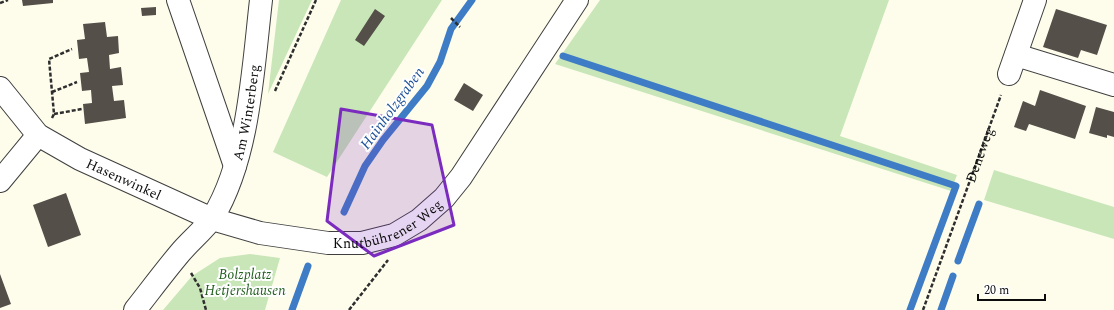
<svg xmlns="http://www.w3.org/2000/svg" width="1114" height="310" font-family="Spectral,serif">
	<rect width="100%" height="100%" fill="#fefdec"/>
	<!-- green -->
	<path fill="#c9e6b8" d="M 279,0 L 312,0 L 268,94 Z
		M 341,0 L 442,0 L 327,177 L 273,152 Z
		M 600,0 L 889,0 L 840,136 L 957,175 L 951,191 L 555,64 Z
		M 994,170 L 1114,207 L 1114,239 L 984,200 Z
		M 250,254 L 280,258 L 265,310 L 163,310 L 192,276 L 220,258 Z"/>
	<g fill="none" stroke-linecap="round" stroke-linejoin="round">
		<!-- stream -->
		<path stroke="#3e7cc6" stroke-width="7" d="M 563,56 L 956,186 L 910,310
			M 344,212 L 365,166 L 383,140 L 427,86 L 440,62 L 451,29 L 472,0
			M 958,261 L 979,204
			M 292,310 L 308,266
			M 941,310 L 953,276"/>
	</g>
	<!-- building -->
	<path fill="#544f49" d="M 22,0 L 53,0 L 53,3 L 23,6 Z
		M 156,7 L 156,15 L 142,16 L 141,8 Z
		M 375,9 L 385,16 L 364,46 L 355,40 Z
		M 1056,9 L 1107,25 L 1097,55 L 1081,50 L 1078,58 L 1043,47 Z
		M 105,22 L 107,37 L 118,36 L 119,53 L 109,55 L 110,69 L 121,67 L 123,85 L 112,86 L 114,101 L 124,100 L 126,118 L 85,124 L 83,104 L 92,103 L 91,90 L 82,91 L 80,73 L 89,72 L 87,58 L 79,59 L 77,40 L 85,39 L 83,24 Z
		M 464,83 L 483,95 L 473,111 L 454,100 Z
		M 1040,90 L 1086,106 L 1075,139 L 1029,124 L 1026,131 L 1014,127 L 1023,101 L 1035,106 Z
		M 1096,107 L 1114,112 L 1114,137 L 1107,135 L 1107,138 L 1089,133 Z
		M 66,193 L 81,235 L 48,247 L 33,205 Z
		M 0,274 L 11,304 L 0,308 Z"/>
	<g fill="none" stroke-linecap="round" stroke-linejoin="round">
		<!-- minor casing -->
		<g stroke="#3f3f3f" stroke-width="24">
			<g id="minor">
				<path d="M 178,0 L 235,166"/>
				<path d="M 1016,55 L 1114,85"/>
				<path d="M 1009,74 L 1035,0"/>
				<path id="s2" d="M 0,88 L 38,135 L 80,159 L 212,219 L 260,233 L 328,243 L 362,243 L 394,235 L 419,220 L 444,198 L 461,177 L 577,0"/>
				<path d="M 0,181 L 38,135"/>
				<path id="s3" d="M 135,310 C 150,291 164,272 180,253 C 190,241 204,230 213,217 C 249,158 253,69 261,0"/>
			</g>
		</g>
		<!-- path -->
		<g stroke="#2e2e2e" stroke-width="2.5" stroke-dasharray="4 2" stroke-linecap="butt">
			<path d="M 0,3 L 8,0"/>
			<path d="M 451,18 L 460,27"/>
			<path d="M 275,91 L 316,0"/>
			<path d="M 52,92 L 77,82"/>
			<path d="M 54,114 L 82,109"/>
			<path d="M 52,118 L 54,114 L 49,59 L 72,49"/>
			<path d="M 191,273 L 200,288 L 206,310"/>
			<path d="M 349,310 L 388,260"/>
			<path id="s1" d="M 923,310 L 1001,95"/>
		</g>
		<!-- minor -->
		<use href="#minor" stroke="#fff" stroke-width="22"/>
	</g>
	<!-- marked area -->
	<path fill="#7b2cbf" fill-opacity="0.2" stroke="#7b2cbf" stroke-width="3" stroke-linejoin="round" d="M 341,109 L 432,125 L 454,225 L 374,256 L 327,221 Z"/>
	<g text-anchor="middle" stroke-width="4" stroke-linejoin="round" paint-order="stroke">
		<!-- street labels -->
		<g font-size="14" fill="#0c0c0c" stroke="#fff">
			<text dy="5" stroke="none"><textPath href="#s3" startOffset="232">Am Winterberg</textPath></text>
			<text dy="5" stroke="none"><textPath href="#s1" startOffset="165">Deneweg</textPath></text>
			<text dy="5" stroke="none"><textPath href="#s2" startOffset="157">Hasenwinkel</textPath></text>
			<text dy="5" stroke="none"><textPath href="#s2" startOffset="437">Knutbührener Weg</textPath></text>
		</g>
		<!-- park labels -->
		<g font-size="14" font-style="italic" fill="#246020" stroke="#fff">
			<text x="245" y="279">Bolzplatz<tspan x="245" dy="16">Hetjershausen</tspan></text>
		</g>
		<!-- water labels -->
		<g font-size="15" font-style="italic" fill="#1c4f97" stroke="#fff">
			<text transform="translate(392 108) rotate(-54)" y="5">Hainholzgraben</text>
		</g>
	</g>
	<!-- scale -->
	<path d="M978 294v6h67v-6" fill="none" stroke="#0c0c0c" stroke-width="2"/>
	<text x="984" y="294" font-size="12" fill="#0c0c0c" stroke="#ffffff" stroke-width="3" paint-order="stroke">20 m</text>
</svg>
